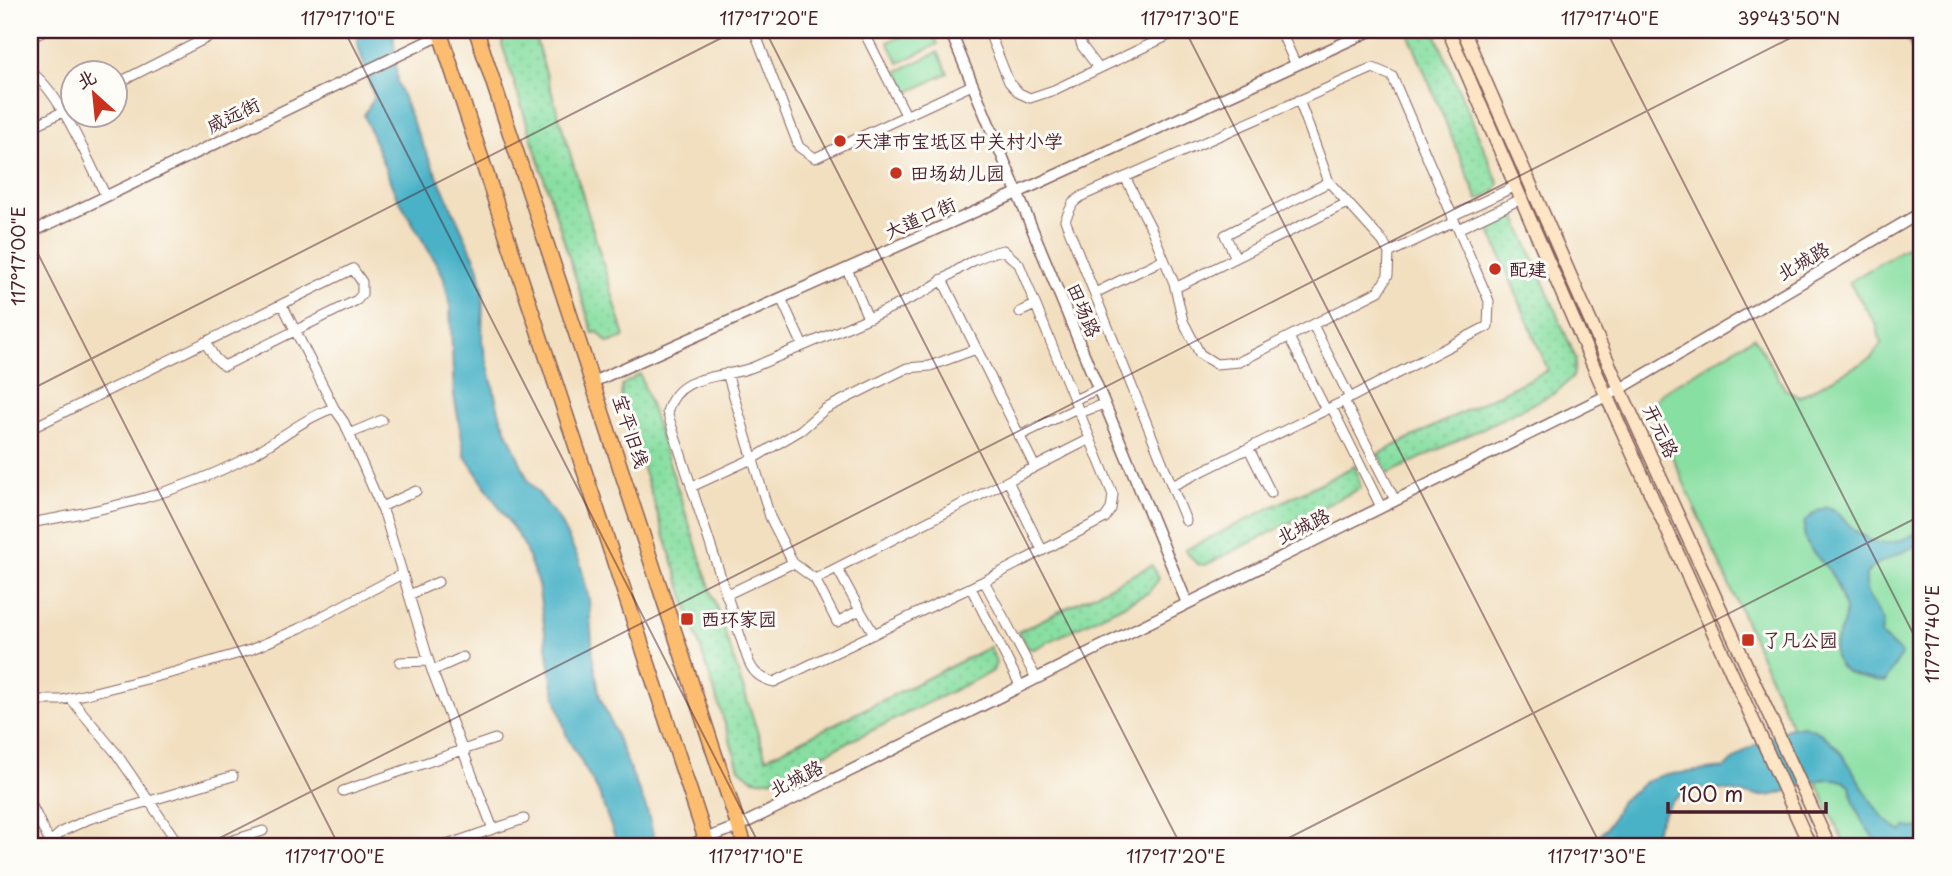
<svg xmlns="http://www.w3.org/2000/svg" width="1952" height="876" font-family="'Playpen Sans','LXGW WenKai TC',sans-serif">
	<defs>
		<pattern id="grass-dots" width="8" height="8" patternUnits="userSpaceOnUse" patternTransform="scale(1.75)"><rect width="8" height="8" fill="#88dfa2"/><path d="M2 2h.1M6 6h.1" fill="none" stroke="#77bf8c" stroke-width="1.8" stroke-linecap="round"/></pattern>
	</defs>
	<rect width="100%" height="100%" fill="#fdfcf7"/>
	<filter id="ink" filterUnits="userSpaceOnUse"><feTurbulence type="fractalNoise" baseFrequency=".0143" numOctaves="2"/><feDisplacementMap in="SourceGraphic" scale="14" xChannelSelector="R" yChannelSelector="G"/><feConvolveMatrix kernelMatrix="1 2 1 2 8 2 1 2 1" color-interpolation-filters="sRGB"/></filter>
	<filter id="wash" filterUnits="userSpaceOnUse"><feTurbulence type="fractalNoise" baseFrequency=".00686" numOctaves="4" result="noise"/><feDisplacementMap in="SourceGraphic" scale="28" xChannelSelector="R" yChannelSelector="G"/><feGaussianBlur stdDeviation="1.57" result="paint"/><feColorMatrix in="noise" values="0 0 0 0 0 0 0 0 0 0 0 0 0 0 0 0 0 1.4 0 .05"/><feComposite in="paint" operator="in"/></filter>
	<g filter="url(#wash)">
		<rect width="100%" height="100%" fill="#f2dfc0"/>
		<!-- grass -->
		<path fill="url(#grass-dots)" stroke="#697f66" stroke-width="2" d="M 506,30 L 533,30 L 625,337 L 608,343 L 598,332 L 593,333 L 502,44 Z
			M 1414,33 L 1435,33 L 1499,184 L 1494,192 L 1478,200 L 1409,35 Z
			M 1508,211 L 1514,213 L 1576,359 L 1573,377 L 1555,393 L 1388,474 L 1378,454 L 1548,370 L 1486,221 Z
			M 640,374 L 766,758 L 990,647 L 996,662 L 993,671 L 773,779 C 757,783 750,778 739,768 L 621,400 L 622,385 Z
			M 1355,466 L 1361,488 L 1205,565 L 1197,564 L 1185,550 Z
			M 1152,565 L 1159,579 L 1148,593 L 1034,649 L 1028,648 L 1018,632 Z"/>
		<!-- park -->
		<path fill="#88dfa2" stroke="#697f66" stroke-width="2" d="M 914,30 L 931,30 L 938,44 L 899,63 L 888,42 Z
			M 938,52 L 948,73 L 909,92 L 898,71 Z
			M 1922,238 L 1922,846 L 1845,846 L 1652,411 L 1656,399 L 1665,391 L 1754,337 L 1785,389 L 1799,397 L 1871,358 L 1881,344 L 1877,326 L 1849,282 Z"/>
		<!-- water -->
		<path fill="#48b2c7" stroke="#496879" stroke-width="2" d="M 359,30 L 393,30 L 397,82 L 415,128 L 478,265 L 483,289 L 482,341 L 500,415 L 528,480 L 558,518 L 580,562 L 589,600 L 593,657 L 600,697 L 647,810 L 656,846 L 618,846 L 598,791 L 567,737 L 553,687 L 538,584 L 523,543 L 465,456 L 454,395 L 450,305 L 443,275 L 394,191 L 364,115 L 374,98 L 357,42 Z
			M 1903,30 L 1922,30 L 1922,70 Z
			M 1827,507 C 1836,509 1838,513 1844,520 C 1872,549 1889,549 1922,530 L 1922,543 L 1877,564 L 1866,574 L 1866,591 L 1883,621 L 1881,635 L 1902,654 L 1885,682 C 1869,678 1845,678 1837,662 C 1826,641 1850,628 1844,606 C 1840,593 1835,577 1826,567 C 1813,551 1800,544 1805,521 L 1817,511 Z
			M 1803,726 C 1854,738 1859,809 1902,832 L 1906,827 L 1922,829 L 1922,846 C 1912,846 1897,849 1888,846 C 1865,837 1853,806 1850,785 C 1824,767 1792,795 1766,796 C 1737,797 1701,777 1675,799 C 1662,809 1656,831 1649,846 L 1588,846 L 1607,828 L 1621,801 L 1648,780 L 1663,775 L 1724,768 L 1747,749 L 1787,729 Z"/>
	</g>
	<g filter="url(#ink)">
		<g fill="none" stroke-linecap="round" stroke-linejoin="round">
			<!-- minor casing -->
			<g stroke="#85625f" stroke-width="11">
				<path id="minor" d="M 754,30 L 799,147 L 815,158 L 972,85
					M 863,30 L 906,115
					M 988,30 L 1009,82 L 1019,93 L 1030,98 L 1054,90 L 1180,30
					M 1077,30 L 1082,46 L 1097,66
					M 1280,30 L 1296,65
					M 34,36 L 47,30
					M 30,72 C 58,87 90,165 106,196
					M 116,84 L 222,30
					M 1299,100 L 1329,182 L 1383,242 L 1389,253
					M 30,128 L 74,106
					M 1125,177 L 1151,228 L 1174,283 L 1183,321 L 1200,354 L 1216,364 L 1239,362 L 1379,291 L 1388,275 L 1389,253 L 1454,222
					M 1452,216 L 1516,186
					M 1458,229 L 1521,199
					M 1236,258 L 1225,235 L 1329,182
					M 847,269 L 868,318
					M 942,279 L 1035,467
					M 1175,288 L 1347,203
					M 1095,293 L 1164,259
					M 781,298 L 803,346
					M 282,304 L 334,408 L 344,422 L 385,516 L 431,668 L 493,829 L 444,846
					M 1020,312 L 1035,305
					M 1313,325 L 1350,398
					M 1289,337 L 1326,410
					M 727,373 L 770,517 L 793,563 L 815,579 L 837,622 L 860,610 L 874,634
					M 1074,400 L 1098,389
					M 1332,408 L 1381,507
					M 1079,413 L 1104,404
					M 30,429 L 353,269 L 362,282 L 362,294 L 357,300 L 224,366 L 215,358 L 205,342
					M 349,434 L 382,420
					M 1019,436 L 1077,408
					M 1249,449 L 1271,493
					M 1008,481 L 1042,550
					M 1172,486 L 1344,401
					M 691,487 L 754,458 L 801,430 L 825,409 L 907,368 L 930,366 L 976,349
					M 381,507 L 416,491
					M 1186,521 L 1065,220 L 1073,203 L 1082,196 L 1373,68 L 1392,76 L 1489,301 L 1488,326 L 1344,401 L 1395,500
					M 30,523 C 105,510 181,493 250,456 C 278,441 303,418 334,408
					M 837,568 L 861,612
					M 815,579 L 1090,439
					M 984,581 L 774,682 C 759,678 752,672 747,657 L 667,412 C 679,370 725,380 756,366 C 809,343 863,322 914,297 C 947,281 964,259 1003,250 L 1019,264 L 1113,495 L 1111,509 L 1105,518 L 984,581 L 1036,678
					M 971,588 L 1020,685
					M 409,595 L 438,582
					M 726,595 L 793,563
					M 400,662 L 429,661
					M 432,671 L 463,657
					M 70,698 L 116,753 L 180,846
					M 30,700 L 62,700 L 175,672 L 250,650 L 300,628 L 402,574
					M 343,791 L 495,739
					M 30,802 L 51,845
					M 493,829 L 524,819
					M 50,842 L 63,831 L 89,819 L 233,776
					M 214,846 L 263,831"/>
			</g>
			<!-- tertiary casing -->
			<g stroke="#85625f" stroke-width="13">
				<path id="tertiary" d="M 950,30 L 1187,603
					M 30,233 L 451,30
					M 595,381 L 1017,193 L 1372,30
					M 687,846 L 739,826 L 1620,389 L 1922,212"/>
			</g>
			<!-- secondary casing -->
			<g stroke="#85625f" stroke-width="15">
				<path id="secondary" d="M 1448,30 L 1606,395 L 1810,846
					M 1463,30 L 1620,389 L 1829,846"/>
			</g>
			<!-- primary casing -->
			<g stroke="#85625f" stroke-width="17">
				<path id="primary" d="M 439,30 L 708,846
					M 476,30 L 745,846"/>
			</g>
			<!-- minor -->
			<use href="#minor" stroke="#fff" stroke-width="9"/>
			<!-- tertiary -->
			<use href="#tertiary" stroke="#fff" stroke-width="10"/>
			<!-- secondary -->
			<use href="#secondary" stroke="#fee5c5" stroke-width="12"/>
			<!-- primary -->
			<use href="#primary" stroke="#fcbd6f" stroke-width="14"/>
		</g>
	</g>
	<!-- ticks -->
	<path fill="none" stroke="#4a1f2b" stroke-width="2" stroke-opacity="0.45" d="M 344,30 L 760,846M 765,30 L 1181,846M 1185,30 L 1601,846M 1606,30 L 1922,651M 30,238 L 339,846M 30,390 L 737,30M 204,846 L 1806,30M 1273,846 L 1922,515"/>
	<!-- markers -->
	<g fill="#c8321e" stroke="#fdfcf7" stroke-width="2.5">
		<circle cx="840" cy="141" r="7"/>
		<circle cx="896" cy="173" r="7"/>
		<circle cx="1495" cy="269" r="7"/>
		<rect x="680" y="612" width="14" height="14" rx="3.5"/>
		<rect x="1741" y="633" width="14" height="14" rx="3.5"/>
	</g>
	<g text-anchor="middle" stroke-width="6" stroke-linejoin="round" paint-order="stroke">
		<!-- street labels -->
		<g font-size="19" fill="#4a1f2b" stroke="#fdfcf7">
			<text transform="translate(233 115) rotate(-26)" y="7">威远街</text>
			<text transform="translate(920 218) rotate(-24)" y="7">大道口街</text>
			<text transform="translate(1803 261) rotate(-30)" y="7">北城路</text>
			<text transform="translate(1084 310) rotate(67)" y="7">田场路</text>
			<text transform="translate(631 431) rotate(72)" y="7">宝平旧线</text>
			<text transform="translate(1661 431) rotate(65)" y="7">开元路</text>
			<text transform="translate(1303 526) rotate(-26)" y="7">北城路</text>
			<text transform="translate(796 778) rotate(-27)" y="7">北城路</text>
		</g>
		<!-- poi labels -->
		<g font-size="19" fill="#4a1f2b" stroke="#fdfcf7" text-anchor="start">
			<text x="854" y="148">天津市宝坻区中关村小学</text>
			<text x="910" y="180">田场幼儿园</text>
			<text x="1509" y="276">配建</text>
			<text x="701" y="626">西环家园</text>
			<text x="1762" y="647">了凡公园</text>
		</g>
	</g>
	<!-- margin -->
	<rect width="1952" height="876" fill="none" stroke="#fdfcf7" stroke-width="77"/>
	<!-- north arrow -->
	<g transform="translate(94 94) rotate(333)"><circle r="33" fill="#fdfcf7" stroke="#b5a4a5" stroke-width="2"/>
	<path d="M0-5L12 26L0 18L-12 26Z" fill="#c8321e"/>
	<text y="-10" font-size="19" font-weight="bold" text-anchor="middle" fill="#4a1f2b">北</text>
	</g>
	<!-- scale -->
	<path d="M1668 802v10h158v-10" fill="none" stroke="#4a1f2b" stroke-width="3.5"/>
	<text x="1679" y="802" font-size="21" fill="#4a1f2b" stroke="#fdfcf7" stroke-width="5" paint-order="stroke">100 m</text>
	<rect x="38" y="38" width="1875" height="800" fill="none" stroke="#4a1f2b" stroke-width="2.5"/>
	<g font-size="18" text-anchor="middle" fill="#4a1f2b">
		<text x="348" y="25">117°17'10"E</text>
		<text x="769" y="25">117°17'20"E</text>
		<text x="1190" y="25">117°17'30"E</text>
		<text x="1610" y="25">117°17'40"E</text>
		<text x="1789" y="25">39°43'50"N</text>
		<text transform="translate(19 256) rotate(-90)" y="6">117°17'00"E</text>
		<text transform="translate(1933 634) rotate(-90)" y="6">117°17'40"E</text>
		<text x="335" y="863">117°17'00"E</text>
		<text x="756" y="863">117°17'10"E</text>
		<text x="1176" y="863">117°17'20"E</text>
		<text x="1597" y="863">117°17'30"E</text>
	</g>
</svg>
